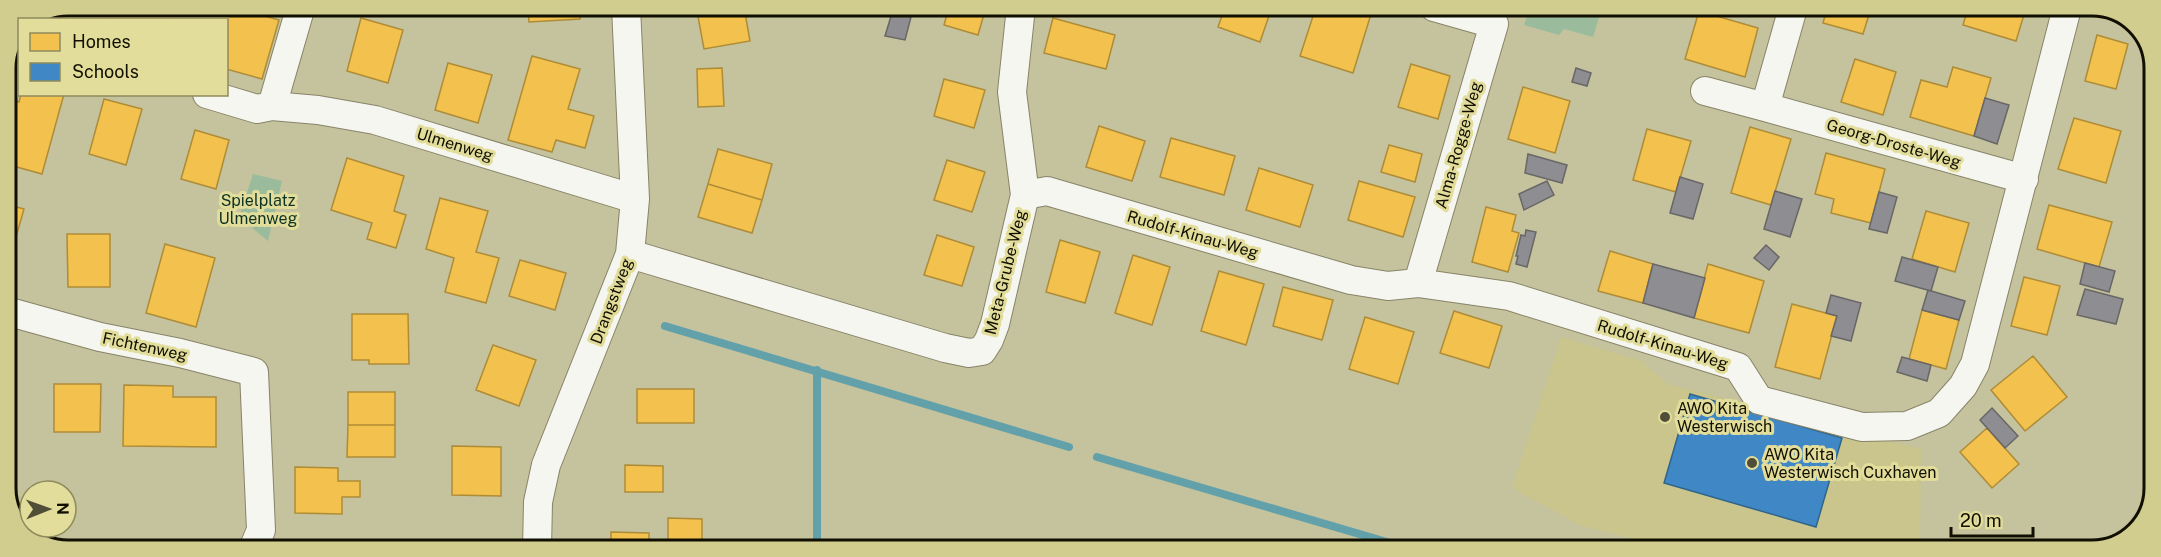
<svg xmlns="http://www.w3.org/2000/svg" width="2161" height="557" font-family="'Public Sans',sans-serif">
	<rect width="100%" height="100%" fill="#c5c29e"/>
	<!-- built -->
	<path fill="#c9c58c" d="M 1561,337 L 1642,361 L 1667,384 L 1921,449 L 1920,551 L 1682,551 L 1582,526 L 1512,488 Z"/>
	<!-- green -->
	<path fill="#9bbc9c" d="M 1523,7 L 1602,8 L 1593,37 L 1564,29 L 1559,35 L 1524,25 L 1529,10 Z
		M 253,174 L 282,181 L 268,241 L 239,217 Z"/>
	<!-- homes -->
	<path fill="#f2c14e" stroke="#ae8c37" stroke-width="1.5" d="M 69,6 L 66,20 L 45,16 Z
		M 109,6 L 173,6 L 169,20 L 105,20 Z
		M 229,6 L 279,20 L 262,79 L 226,69 L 225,20 Z
		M 528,6 L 580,7 L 580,19 L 529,22 Z
		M 721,7 L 744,7 L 750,41 L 704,49 L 697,11 Z
		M 949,7 L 986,7 L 978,35 L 944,25 Z
		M 1127,7 L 1149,7 L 1147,14 Z
		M 1225,7 L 1272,7 L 1260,42 L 1218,27 Z
		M 1316,7 L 1351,7 L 1371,14 L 1353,73 L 1300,56 Z
		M 1827,8 L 1871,8 L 1863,34 L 1823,23 Z
		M 1968,8 L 2026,8 L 2016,41 L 1963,25 Z
		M 2101,8 L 2108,8 L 2133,24 L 2099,15 Z
		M 1699,11 L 1758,28 L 1745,77 L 1685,59 Z
		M 361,18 L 403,30 L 388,83 L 347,71 Z
		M 1053,18 L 1115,35 L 1106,69 L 1044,53 Z
		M 2097,35 L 2128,44 L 2116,89 L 2085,81 Z
		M 532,56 L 580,69 L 568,109 L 594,116 L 585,148 L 556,140 L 552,152 L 508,140 Z
		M 1855,59 L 1896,72 L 1883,115 L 1841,102 Z
		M 448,63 L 492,75 L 478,123 L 435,110 Z
		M 1411,64 L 1450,76 L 1438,119 L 1398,107 Z
		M 1953,67 L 1991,78 L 1974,136 L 1910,117 L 1921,80 L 1947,87 Z
		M 722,68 L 724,106 L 698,107 L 697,69 Z
		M 944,79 L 985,90 L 974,128 L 934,116 Z
		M 1523,87 L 1570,101 L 1555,153 L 1508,139 Z
		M 21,94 L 64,94 L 42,174 L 6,164 L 6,99 L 19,102 Z
		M 104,99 L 142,109 L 126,165 L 89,154 Z
		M 2074,118 L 2121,131 L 2106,183 L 2058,169 Z
		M 1099,126 L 1145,141 L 1132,181 L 1086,167 Z
		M 1750,127 L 1791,139 L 1771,205 L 1731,193 Z
		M 1647,129 L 1691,141 L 1676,192 L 1633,180 Z
		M 195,130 L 229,140 L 216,189 L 181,179 Z
		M 1171,138 L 1235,156 L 1224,195 L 1160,177 Z
		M 1389,145 L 1422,154 L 1415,182 L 1381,172 Z
		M 718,149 L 772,164 L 762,200 L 708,184 Z
		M 1826,153 L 1885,169 L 1871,223 L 1831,213 L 1834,199 L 1815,194 Z
		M 347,158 L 404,176 L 394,211 L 406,215 L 396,248 L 367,239 L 372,223 L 331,210 Z
		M 947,160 L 985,172 L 972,212 L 934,200 Z
		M 1259,168 L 1313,185 L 1300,227 L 1246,210 Z
		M 1359,181 L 1415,197 L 1403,237 L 1348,220 Z
		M 708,184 L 762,200 L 752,233 L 698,217 Z
		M 440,198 L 488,211 L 476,252 L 499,258 L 486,303 L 445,292 L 454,258 L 426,249 Z
		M 6,204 L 24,209 L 6,272 Z
		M 2049,205 L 2112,222 L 2099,267 L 2037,249 Z
		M 1486,207 L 1516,215 L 1512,231 L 1519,233 L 1508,272 L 1472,262 Z
		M 1926,211 L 1969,223 L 1955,272 L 1912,259 Z
		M 67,234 L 110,234 L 110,287 L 68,287 Z
		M 937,235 L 974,247 L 962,286 L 924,275 Z
		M 1060,240 L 1100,252 L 1085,303 L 1046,292 Z
		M 165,244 L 215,258 L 196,327 L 146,313 Z
		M 1610,251 L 1653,264 L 1643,303 L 1598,291 Z
		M 1133,255 L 1170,267 L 1152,325 L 1115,313 Z
		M 520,260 L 566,273 L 555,310 L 509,296 Z
		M 1708,264 L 1764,281 L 1749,333 L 1694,318 Z
		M 1219,271 L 1264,284 L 1246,345 L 1201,331 Z
		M 2024,277 L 2060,286 L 2047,335 L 2011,326 Z
		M 1283,287 L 1333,300 L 1322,340 L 1273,326 Z
		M 1792,304 L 1837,316 L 1820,379 L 1775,367 Z
		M 1922,310 L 1959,320 L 1946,369 L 1909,359 Z
		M 1454,311 L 1502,326 L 1489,368 L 1440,353 Z
		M 352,314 L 408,314 L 409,364 L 369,364 L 369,360 L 352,360 Z
		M 1365,317 L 1414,332 L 1398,384 L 1349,369 Z
		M 493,345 L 536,360 L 519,406 L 476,390 Z
		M 2033,356 L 2067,397 L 2025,431 L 1991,390 Z
		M 54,384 L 101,384 L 100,432 L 54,432 Z
		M 124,385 L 173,386 L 173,397 L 216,397 L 216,447 L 123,446 Z
		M 637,389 L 694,389 L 694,423 L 637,423 Z
		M 348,392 L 395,392 L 395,425 L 348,425 Z
		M 348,425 L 395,425 L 395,457 L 347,457 Z
		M 1987,428 L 2019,464 L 1992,488 L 1960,452 Z
		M 452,446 L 501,447 L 501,496 L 452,495 Z
		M 625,465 L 663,466 L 663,492 L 625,492 Z
		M 295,467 L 338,468 L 338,481 L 360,481 L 360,497 L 342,497 L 342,514 L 295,513 Z
		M 668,518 L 702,519 L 702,542 L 668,542 Z
		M 21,527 L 36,527 L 36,538 L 21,529 Z
		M 611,532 L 649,533 L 649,547 L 659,547 L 659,550 L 611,550 Z"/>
	<!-- schools -->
	<path fill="#3f88c5" stroke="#31648a" stroke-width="1.5" d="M 1690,394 L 1842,438 L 1816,527 L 1664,483 Z"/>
	<!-- industry -->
	<path fill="#8d8d92" stroke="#686766" stroke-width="1.5" d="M 892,13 L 911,17 L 905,40 L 885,36 Z
		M 1576,68 L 1591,73 L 1587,86 L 1572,82 Z
		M 1985,98 L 2009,105 L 1997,144 L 1974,136 Z
		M 1528,154 L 1567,165 L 1562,183 L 1525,173 Z
		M 1680,177 L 1703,184 L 1693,219 L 1670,213 Z
		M 1547,181 L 1554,195 L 1524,210 L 1519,194 Z
		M 1775,191 L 1802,199 L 1790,237 L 1764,229 Z
		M 1879,192 L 1897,197 L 1887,233 L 1869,229 Z
		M 1526,230 L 1536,232 L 1527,267 L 1516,264 L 1518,256 L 1516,256 L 1521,235 L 1525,236 Z
		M 1766,245 L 1779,257 L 1769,270 L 1754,258 Z
		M 1902,257 L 1938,267 L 1931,291 L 1895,281 Z
		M 2085,263 L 2115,271 L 2109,292 L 2080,284 Z
		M 1653,264 L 1705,278 L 1694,318 L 1643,303 Z
		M 2085,289 L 2123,299 L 2116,324 L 2077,315 Z
		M 1928,290 L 1965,301 L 1959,320 L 1922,310 Z
		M 1831,295 L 1861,303 L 1851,341 L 1831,336 L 1837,316 L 1826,313 Z
		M 1902,357 L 1931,365 L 1927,381 L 1897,372 Z
		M 1992,408 L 2018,436 L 2005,448 L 1980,420 Z"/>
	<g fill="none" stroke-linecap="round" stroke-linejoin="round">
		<!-- stream -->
		<path stroke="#62a0aa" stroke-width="8" d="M 665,326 L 1069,447
			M 817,370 L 817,550
			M 1097,457 L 1414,550"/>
		<!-- minor casing -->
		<g stroke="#878468" stroke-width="30">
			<path id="minor" d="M 1793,8 L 1765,107 L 2024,179
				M 18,39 L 20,40
				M 1705,91 L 1765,107
				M 207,94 L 257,109 L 272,106 L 318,110 L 375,120 L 635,199
				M 272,106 L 301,6
				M 1025,195 L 1047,191 L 1351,280 L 1388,286 L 1418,283 L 1509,296 L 1738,367 L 1759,400 L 1862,427 L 1907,426 L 1939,413 L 1963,386 L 1975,364 L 2067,8
				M 630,254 L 945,348 L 969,353 L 982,351 L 989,340 L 995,324 L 1025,195 L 1012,92 L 1021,7
				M 1418,283 L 1494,24 L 1434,7
				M 6,311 L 100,337 L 180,353 L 254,372 L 261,530 L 253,549
				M 537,549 L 538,502 L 546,465 L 630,254 L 635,199 L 626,7"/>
		</g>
		<!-- minor -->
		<use href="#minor" stroke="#f6f6f0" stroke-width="28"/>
	</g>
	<!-- markers -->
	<g fill="#504e37" stroke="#e2dd9b" stroke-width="2">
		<circle cx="1665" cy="417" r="6"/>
		<circle cx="1752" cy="463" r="6"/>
	</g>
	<g text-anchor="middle" stroke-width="6" stroke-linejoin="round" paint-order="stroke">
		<!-- street labels -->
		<g font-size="16" fill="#110f00" stroke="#e2dd9b">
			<text transform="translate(1894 143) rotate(16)" y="6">Georg-Droste-Weg</text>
			<text transform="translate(455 144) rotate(17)" y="6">Ulmenweg</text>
			<text transform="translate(1458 145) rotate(-74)" y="6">Alma-Rogge-Weg</text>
			<text transform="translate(1193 234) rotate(16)" y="6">Rudolf-Kinau-Weg</text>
			<text transform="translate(1005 272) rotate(-76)" y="6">Meta-Grube-Weg</text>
			<text transform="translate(611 301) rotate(-69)" y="6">Drangstweg</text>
			<text transform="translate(1663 344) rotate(17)" y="6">Rudolf-Kinau-Weg</text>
			<text transform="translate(145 346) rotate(12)" y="6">Fichtenweg</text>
		</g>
		<!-- park labels -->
		<g font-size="16" fill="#0e3324" stroke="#e2dd9b">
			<text x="258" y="206">Spielplatz<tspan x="258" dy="18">Ulmenweg</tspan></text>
		</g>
		<!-- poi labels -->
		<g font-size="16" fill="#110f00" stroke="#e2dd9b" text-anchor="start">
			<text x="1677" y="414">AWO Kita<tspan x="1677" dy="18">Westerwisch</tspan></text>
			<text x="1764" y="460">AWO Kita<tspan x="1764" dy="18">Westerwisch Cuxhaven</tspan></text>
		</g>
	</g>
	<!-- crop -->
	<path d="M0 0H2161V557H0ZM68 16H2092A52 52 0 0 1 2144 68V488A52 52 0 0 1 2092 540H68A52 52 0 0 1 16 488V68A52 52 0 0 1 68 16Z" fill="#d1cd8f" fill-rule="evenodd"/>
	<path fill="none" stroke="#110f00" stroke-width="3" d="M68 16H2092A52 52 0 0 1 2144 68V488A52 52 0 0 1 2092 540H68A52 52 0 0 1 16 488V68A52 52 0 0 1 68 16Z"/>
	<!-- legend -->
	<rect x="18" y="18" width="210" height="78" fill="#e2dd9b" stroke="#8e8b5d" stroke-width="1.5"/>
	<rect x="30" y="33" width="30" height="18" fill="#f2c14e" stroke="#8e8b5d" stroke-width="1.5"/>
	<text x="72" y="48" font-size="18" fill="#110f00">Homes</text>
	<rect x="30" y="63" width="30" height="18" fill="#3f88c5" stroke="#8e8b5d" stroke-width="1.5"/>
	<text x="72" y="78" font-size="18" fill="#110f00">Schools</text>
	<!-- north arrow -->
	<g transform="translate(48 509) rotate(89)"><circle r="28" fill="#e2dd9b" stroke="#8e8b5d" stroke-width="1.5"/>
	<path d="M0-4.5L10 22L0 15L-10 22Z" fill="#504e37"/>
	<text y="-9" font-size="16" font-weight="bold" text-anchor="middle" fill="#110f00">N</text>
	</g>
	<!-- scale -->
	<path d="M1951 527v9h82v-9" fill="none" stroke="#110f00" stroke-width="3"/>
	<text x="1960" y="527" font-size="18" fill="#110f00" stroke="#e2dd9b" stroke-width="4.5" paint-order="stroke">20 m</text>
</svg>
